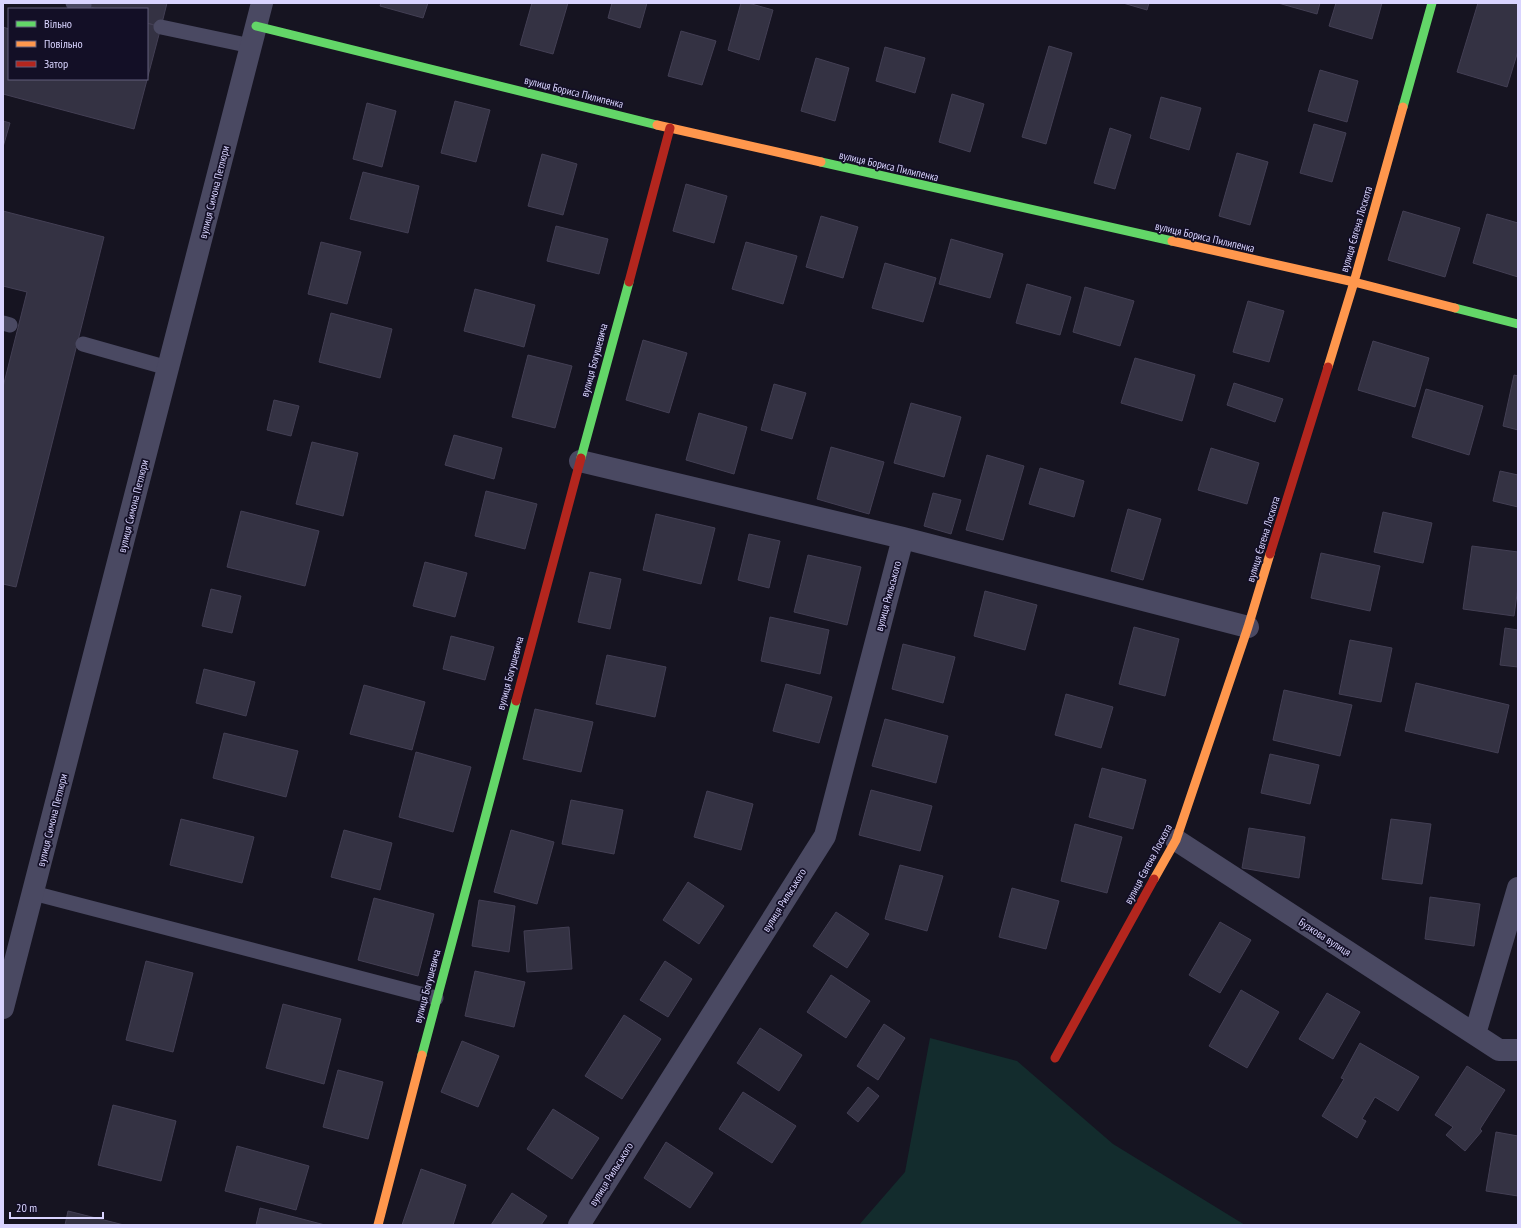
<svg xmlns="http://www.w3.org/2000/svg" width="1521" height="1228" font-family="'PT Sans Narrow',sans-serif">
	<rect width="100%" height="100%" fill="#161421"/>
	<!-- green -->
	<path fill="#132c2d" d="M 930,1038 L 1017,1061 L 1113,1144 L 1245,1225 L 859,1225 L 905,1172 Z"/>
	<!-- building -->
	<path fill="#343243" stroke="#433f54" d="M 84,3 L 167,3 L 161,27 L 147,23 L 147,9 L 97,9 L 84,5 Z
		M 381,3 L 428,3 L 423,18 L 380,6 Z
		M 532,3 L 568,3 L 553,54 L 520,45 Z
		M 612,3 L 647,3 L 640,28 L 608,18 Z
		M 741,3 L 748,3 L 773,10 L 759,60 L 728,50 Z
		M 1123,3 L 1149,3 L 1147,10 Z
		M 1278,3 L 1320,3 L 1317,14 Z
		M 1336,3 L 1382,3 L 1372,39 L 1329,26 Z
		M 1478,3 L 1518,3 L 1518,51 L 1507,87 L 1457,72 Z
		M 147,23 L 161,27 L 134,129 L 3,94 L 3,27 L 9,29 L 9,79 L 147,79 Z
		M 681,31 L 716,41 L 702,85 L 668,76 Z
		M 1049,46 L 1072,53 L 1046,144 L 1022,137 Z
		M 885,47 L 925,58 L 915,93 L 876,81 Z
		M 816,58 L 849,68 L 835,121 L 801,111 Z
		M 1320,70 L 1358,81 L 1347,122 L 1308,111 Z
		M 952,94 L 984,104 L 970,152 L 939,142 Z
		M 1161,97 L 1201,108 L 1189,150 L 1150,138 Z
		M 455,101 L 490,110 L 476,162 L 441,153 Z
		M 367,103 L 396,111 L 382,167 L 353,159 Z
		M 3,121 L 10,123 L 3,147 Z
		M 1314,124 L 1346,133 L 1332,182 L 1300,173 Z
		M 1110,128 L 1131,135 L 1115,189 L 1094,183 Z
		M 1237,153 L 1268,162 L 1250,225 L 1219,216 Z
		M 542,154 L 577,164 L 563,215 L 528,206 Z
		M 363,172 L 419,186 L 408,233 L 350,219 Z
		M 686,184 L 727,196 L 714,243 L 673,231 Z
		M 3,211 L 104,237 L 16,587 L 3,584 L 3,387 L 27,292 L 3,286 Z
		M 1403,211 L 1460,228 L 1445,277 L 1388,260 Z
		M 1487,214 L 1518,223 L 1518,277 L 1473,263 Z
		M 821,216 L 858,227 L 843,278 L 806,267 Z
		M 556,226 L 608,239 L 599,274 L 547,261 Z
		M 951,239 L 1003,254 L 990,298 L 939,284 Z
		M 321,242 L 361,252 L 347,304 L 308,294 Z
		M 746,242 L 797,256 L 783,304 L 732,289 Z
		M 885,263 L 936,278 L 923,322 L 872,308 Z
		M 1027,284 L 1071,297 L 1060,335 L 1016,323 Z
		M 1085,287 L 1134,301 L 1120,346 L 1073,332 Z
		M 475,289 L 535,305 L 524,347 L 464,331 Z
		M 1248,301 L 1284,311 L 1269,362 L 1233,352 Z
		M 331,313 L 392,329 L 380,378 L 319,362 Z
		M 643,340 L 687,353 L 669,413 L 626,400 Z
		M 1373,341 L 1429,358 L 1415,407 L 1358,390 Z
		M 528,355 L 572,366 L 555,428 L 512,417 Z
		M 1135,358 L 1195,375 L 1182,421 L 1121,403 Z
		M 1514,375 L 1518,376 L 1518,430 L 1503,426 Z
		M 1234,383 L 1283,399 L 1275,422 L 1227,405 Z
		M 774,384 L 806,393 L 792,439 L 761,430 Z
		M 1426,389 L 1483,406 L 1469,455 L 1412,437 Z
		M 274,400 L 299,406 L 291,436 L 267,430 Z
		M 911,403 L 961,417 L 944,477 L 894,463 Z
		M 699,413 L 747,427 L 734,474 L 686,460 Z
		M 454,435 L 502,448 L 494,479 L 445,465 Z
		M 312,442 L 358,453 L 343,516 L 296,504 Z
		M 831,447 L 884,462 L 869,514 L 817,499 Z
		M 1211,448 L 1259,463 L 1247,504 L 1198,490 Z
		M 987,455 L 1024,466 L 1003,540 L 966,530 Z
		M 1040,468 L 1084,481 L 1074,517 L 1029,504 Z
		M 1500,471 L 1518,475 L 1518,507 L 1493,501 Z
		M 486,491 L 537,504 L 525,549 L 475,536 Z
		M 933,493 L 961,500 L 951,534 L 924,526 Z
		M 1128,509 L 1161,519 L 1143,580 L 1111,571 Z
		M 241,511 L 319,531 L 305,586 L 227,567 Z
		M 1383,512 L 1432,523 L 1423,563 L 1374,552 Z
		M 656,514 L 715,528 L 701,584 L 643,570 Z
		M 749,534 L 780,541 L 769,588 L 738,580 Z
		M 1472,546 L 1518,552 L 1518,587 L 1514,616 L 1463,609 Z
		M 1321,553 L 1380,566 L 1370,611 L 1311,598 Z
		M 808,555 L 861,567 L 847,625 L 794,612 Z
		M 425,562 L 467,573 L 455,617 L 413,606 Z
		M 590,572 L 621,579 L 610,629 L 578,622 Z
		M 211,589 L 241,596 L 232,633 L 202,626 Z
		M 985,591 L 1037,605 L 1025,650 L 974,636 Z
		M 770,617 L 829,630 L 820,674 L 761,661 Z
		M 1134,627 L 1179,639 L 1165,696 L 1119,684 Z
		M 1505,628 L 1518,630 L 1518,667 L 1500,665 Z
		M 451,636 L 494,647 L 485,680 L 443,669 Z
		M 1350,640 L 1392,648 L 1381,702 L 1339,694 Z
		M 903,644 L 955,657 L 943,703 L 892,689 Z
		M 607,655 L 666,667 L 655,717 L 596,704 Z
		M 204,669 L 255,682 L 246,716 L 196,703 Z
		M 1416,683 L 1509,705 L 1498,753 L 1405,731 Z
		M 786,684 L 832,697 L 819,743 L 773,731 Z
		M 364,685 L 425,702 L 412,750 L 350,734 Z
		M 1284,690 L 1352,705 L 1340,756 L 1273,740 Z
		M 1066,694 L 1113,707 L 1101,748 L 1055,735 Z
		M 535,709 L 593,722 L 581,772 L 523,759 Z
		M 885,719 L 948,736 L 936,783 L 872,766 Z
		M 224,733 L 298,751 L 286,797 L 213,778 Z
		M 416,752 L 471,767 L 453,832 L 399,817 Z
		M 1270,754 L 1319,765 L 1310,804 L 1261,793 Z
		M 1102,768 L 1146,780 L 1133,829 L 1089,817 Z
		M 871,790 L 932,806 L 920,851 L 859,835 Z
		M 707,791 L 753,804 L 741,850 L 694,837 Z
		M 571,800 L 623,810 L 614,854 L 562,844 Z
		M 181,819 L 254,837 L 242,883 L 170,865 Z
		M 1391,819 L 1431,824 L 1422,884 L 1382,879 Z
		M 1075,824 L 1122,837 L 1107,893 L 1061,881 Z
		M 1249,828 L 1305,837 L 1299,878 L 1242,868 Z
		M 344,830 L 392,843 L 380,890 L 331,877 Z
		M 511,830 L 554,842 L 537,904 L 494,892 Z
		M 900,865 L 943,876 L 927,931 L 885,919 Z
		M 688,882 L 724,906 L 699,944 L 663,920 Z
		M 1012,888 L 1059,901 L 1046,949 L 999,937 Z
		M 1430,897 L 1480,904 L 1474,946 L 1425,939 Z
		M 374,898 L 434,914 L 418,976 L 358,960 Z
		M 479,900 L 515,906 L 509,952 L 472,946 Z
		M 836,912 L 869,934 L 847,968 L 813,946 Z
		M 1220,922 L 1251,940 L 1220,993 L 1189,975 Z
		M 569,927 L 572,969 L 527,972 L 524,931 Z
		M 146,961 L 193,973 L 173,1052 L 126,1040 Z
		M 665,961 L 692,979 L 668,1017 L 640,1000 Z
		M 475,971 L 525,982 L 514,1027 L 465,1016 Z
		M 831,975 L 870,1001 L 846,1038 L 807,1012 Z
		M 1241,990 L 1279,1012 L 1247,1068 L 1209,1046 Z
		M 1327,993 L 1360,1012 L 1333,1059 L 1299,1039 Z
		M 283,1004 L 341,1019 L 324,1084 L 266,1068 Z
		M 624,1015 L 661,1039 L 622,1099 L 585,1076 Z
		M 884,1024 L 905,1038 L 878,1080 L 857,1066 Z
		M 760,1028 L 802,1055 L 779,1091 L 737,1063 Z
		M 462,1041 L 499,1056 L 478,1107 L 441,1092 Z
		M 1360,1043 L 1419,1077 L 1398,1111 L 1375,1097 L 1362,1119 L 1366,1121 L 1357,1138 L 1322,1116 L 1344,1079 L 1341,1078 Z
		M 1467,1066 L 1505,1090 L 1480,1129 L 1482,1131 L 1465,1151 L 1446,1135 L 1453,1127 L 1435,1115 Z
		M 338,1070 L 383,1082 L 368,1139 L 323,1127 Z
		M 868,1087 L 879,1096 L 858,1122 L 847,1113 Z
		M 743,1092 L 796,1126 L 772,1163 L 719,1129 Z
		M 113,1105 L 176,1121 L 161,1181 L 98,1165 Z
		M 553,1109 L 599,1138 L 572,1179 L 527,1149 Z
		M 1496,1132 L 1518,1136 L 1518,1196 L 1486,1191 Z
		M 666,1142 L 713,1173 L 690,1208 L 644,1178 Z
		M 237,1146 L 309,1166 L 296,1210 L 225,1191 Z
		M 421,1169 L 466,1185 L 453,1225 L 402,1225 Z
		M 512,1193 L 547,1216 L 541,1225 L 491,1225 Z
		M 260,1208 L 325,1225 L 256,1225 Z
		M 68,1211 L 124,1225 L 65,1225 Z"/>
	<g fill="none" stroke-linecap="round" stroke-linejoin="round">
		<!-- lane -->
		<path stroke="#4a4962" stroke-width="15" d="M 73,3 L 84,5
			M 161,27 L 251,46
			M 3,323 L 10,325
			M 83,344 L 168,368
			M 33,893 L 436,998"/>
		<!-- street -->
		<path stroke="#4a4962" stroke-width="22" d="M 580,461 L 903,538 L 1248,627
			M 1176,840 L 1499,1050 L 1518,1050
			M 3,1008 L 262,3
			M 1475,1034 L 1518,888
			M 579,1225 L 825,836 L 903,538"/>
		<!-- fast -->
		<path stroke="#63d668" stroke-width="9" d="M 256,26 L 657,125
			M 1403,107 L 1432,3
			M 821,162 L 1172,241
			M 1455,308 L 1518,324
			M 581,458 L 629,282
			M 422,1055 L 516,701"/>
		<!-- slow -->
		<path stroke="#ff974d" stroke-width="9" d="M 657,125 L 821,162
			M 1172,241 L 1354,282 L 1455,308
			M 1328,367 L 1354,282 L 1403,107
			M 1154,879 L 1176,840 L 1248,627 L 1270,554
			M 378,1225 L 422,1055"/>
		<!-- jam -->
		<path stroke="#b3261e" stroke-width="9" d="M 629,282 L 670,128
			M 1270,554 L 1328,367
			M 516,701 L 581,458
			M 1055,1058 L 1154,879"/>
	</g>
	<g text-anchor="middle" stroke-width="3.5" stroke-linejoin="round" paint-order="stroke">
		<!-- street labels -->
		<g font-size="11" fill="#d9d4ff" stroke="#130f26">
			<text transform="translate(574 92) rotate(14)" y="4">вулиця Бориса Пилипенка</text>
			<text transform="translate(889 166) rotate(13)" y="4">вулиця Бориса Пилипенка</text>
			<text transform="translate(214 192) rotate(-76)" y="4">вулиця Симона Петлюри</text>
			<text transform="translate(1356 229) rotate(-74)" y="4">вулиця Євгена Лоскота</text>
			<text transform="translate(1205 237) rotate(13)" y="4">вулиця Бориса Пилипенка</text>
			<text transform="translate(594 360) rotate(-75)" y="4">вулиця Богушевича</text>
			<text transform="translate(133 506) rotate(-76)" y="4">вулиця Симона Петлюри</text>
			<text transform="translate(1263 539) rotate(-73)" y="4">вулиця Євгена Лоскота</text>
			<text transform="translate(888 596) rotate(-75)" y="4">вулиця Рильського</text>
			<text transform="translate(510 673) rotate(-75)" y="4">вулиця Богушевича</text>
			<text transform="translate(52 820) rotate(-76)" y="4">вулиця Симона Петлюри</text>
			<text transform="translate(1148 864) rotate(-62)" y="4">вулиця Євгена Лоскота</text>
			<text transform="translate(784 900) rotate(-58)" y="4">вулиця Рильського</text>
			<text transform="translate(1325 937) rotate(33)" y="4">Бузкова вулиця</text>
			<text transform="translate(427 986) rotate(-75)" y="4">вулиця Богушевича</text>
			<text transform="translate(611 1174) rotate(-58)" y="4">вулиця Рильського</text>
		</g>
	</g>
	<!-- border -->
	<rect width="1521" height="1228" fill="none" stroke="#d9d4ff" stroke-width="8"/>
	<!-- legend -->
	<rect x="8" y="8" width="140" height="72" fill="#130f26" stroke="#625e7d"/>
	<rect x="16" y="21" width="20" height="6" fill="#63d668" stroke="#625e7d"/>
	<text x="44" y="28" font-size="12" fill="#d9d4ff">Вільно</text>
	<rect x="16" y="41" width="20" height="6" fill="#ff974d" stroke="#625e7d"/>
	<text x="44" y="48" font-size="12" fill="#d9d4ff">Повільно</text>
	<rect x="16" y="61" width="20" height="6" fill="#b3261e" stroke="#625e7d"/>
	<text x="44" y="68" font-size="12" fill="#d9d4ff">Затор</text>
	<!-- scale -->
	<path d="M10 1212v6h93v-6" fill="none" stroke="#d9d4ff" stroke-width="2"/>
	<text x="16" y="1212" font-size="12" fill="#d9d4ff" stroke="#130f26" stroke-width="3" paint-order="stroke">20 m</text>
</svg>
